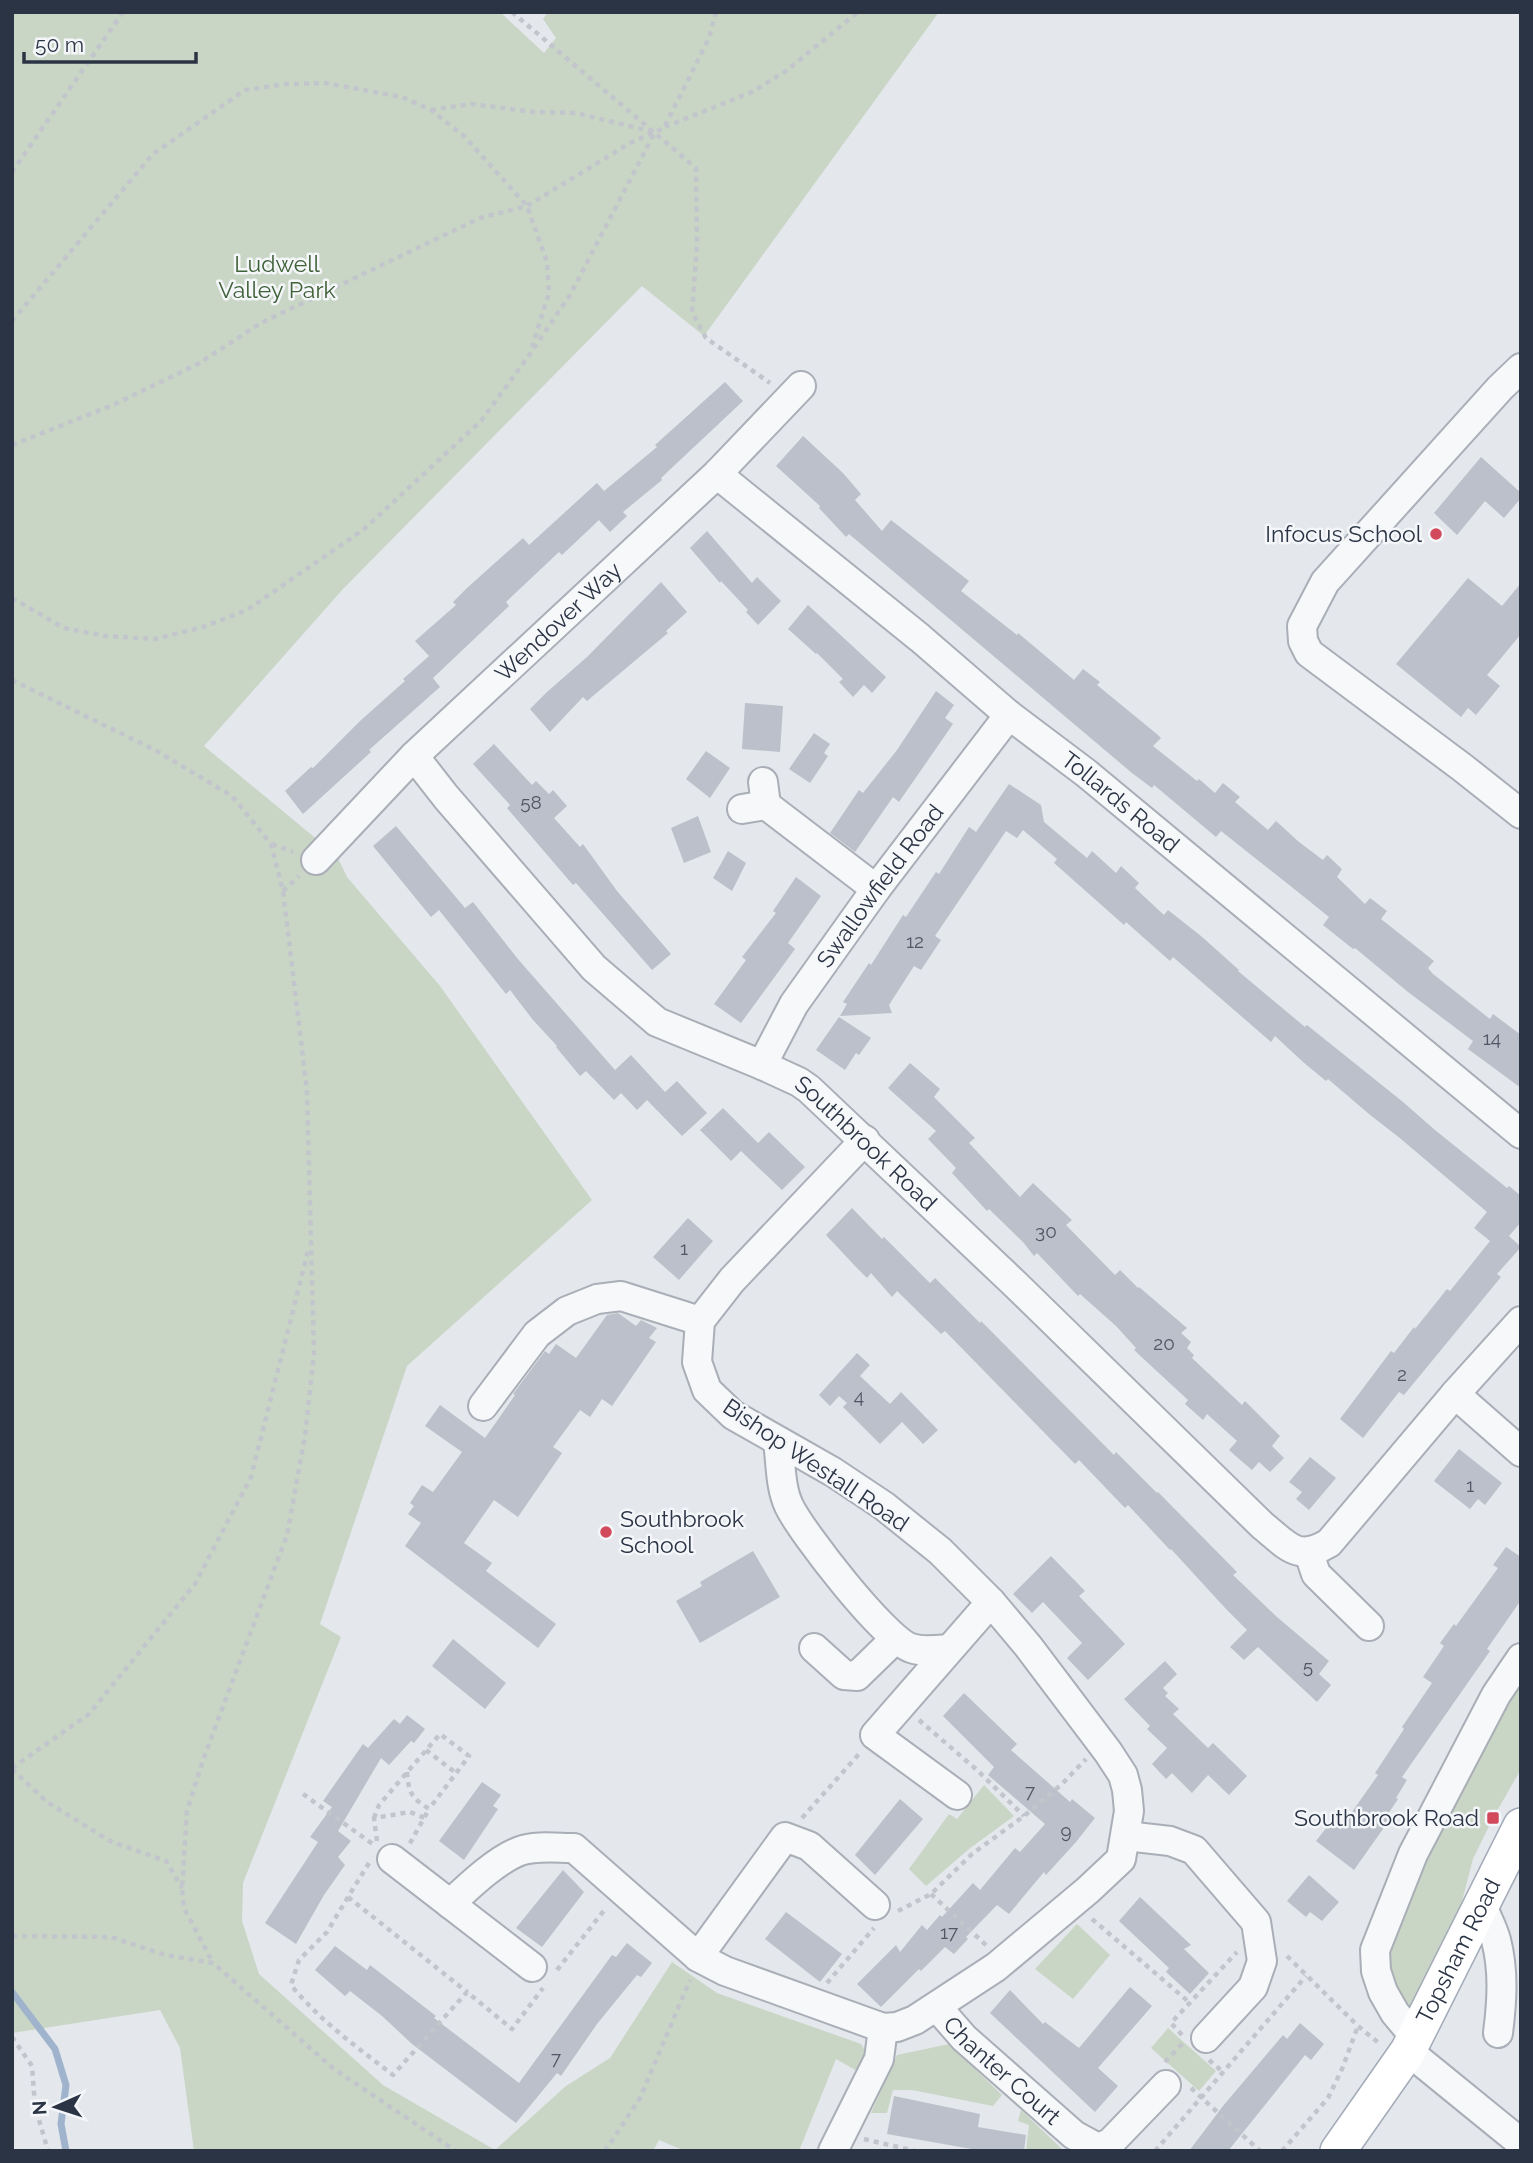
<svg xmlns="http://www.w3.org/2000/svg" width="1533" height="2163" font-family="Raleway,sans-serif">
	<rect width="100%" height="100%" fill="#e4e7ec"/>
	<!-- green -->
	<path fill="#c9d6c5" d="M 12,12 L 500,12 L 544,53 L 556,38 L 543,19 L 548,12 L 939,12 L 704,336 L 642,286 L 343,589 L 204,746 L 337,856 L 347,877 L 440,986 L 592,1200 L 407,1366 L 320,1624 L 341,1637 L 243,1883 L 242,1921 L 259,1974 L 383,2085 L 495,2150 L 566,2086 L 610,2058 L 672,1962 L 717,1993 L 861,2044 L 868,2055 L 859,2072 L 836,2059 L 799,2151 L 685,2151 L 659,2140 L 653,2151 L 194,2151 L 180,2048 L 160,2010 L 12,2033 Z
		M 1521,1664 L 1521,1769 L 1493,1818 L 1473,1859 L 1455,1928 L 1408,2019 L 1390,1994 L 1387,1933 Z
		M 984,1785 L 1014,1816 L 969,1849 L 926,1886 L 909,1869 L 949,1814 L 957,1819 Z
		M 1077,1924 L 1110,1955 L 1073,1999 L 1035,1969 Z
		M 1168,2028 L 1216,2071 L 1199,2091 L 1151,2048 Z
		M 949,2044 L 1002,2095 L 993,2106 L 912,2090 L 893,2090 L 887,2113 L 871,2113 L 897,2055 Z
		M 1021,2110 L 1064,2151 L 1026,2151 L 1029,2125 L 1018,2121 Z"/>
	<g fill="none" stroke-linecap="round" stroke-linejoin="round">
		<!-- stream -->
		<path stroke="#9fb4cc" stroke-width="7" d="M 12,1992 L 55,2049 L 66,2085 L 61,2124 L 66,2151"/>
	</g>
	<!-- building -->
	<path fill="#bbc0ca" d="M 725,382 L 743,401 L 661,478 L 662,480 L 623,512 L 627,516 L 610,532 L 599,520 L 562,555 L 559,552 L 506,602 L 509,606 L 433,678 L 440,687 L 369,750 L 371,752 L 303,814 L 285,791 L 311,767 L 313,768 L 360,721 L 405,681 L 403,679 L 429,656 L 415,641 L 456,605 L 453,602 L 467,588 L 523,538 L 529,545 L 597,483 L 604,491 L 657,447 L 655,445 Z
		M 803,436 L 843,473 L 861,494 L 855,500 L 882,531 L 891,520 L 969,581 L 961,591 L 1017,635 L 1018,633 L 1074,680 L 1083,669 L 1100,682 L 1097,685 L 1158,735 L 1161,738 L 1153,746 L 1197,781 L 1199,779 L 1215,793 L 1223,783 L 1240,797 L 1235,802 L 1268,830 L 1276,821 L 1299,842 L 1323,860 L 1327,855 L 1342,869 L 1337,877 L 1365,904 L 1370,898 L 1387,911 L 1381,919 L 1434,961 L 1428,968 L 1433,974 L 1490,1019 L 1493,1014 L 1521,1035 L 1521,1088 L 1468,1049 L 1473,1041 L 1408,992 L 1355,948 L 1353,949 L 1323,925 L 1329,917 L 1298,892 L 1221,831 L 1216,837 L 1154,785 L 1152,788 L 1132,773 L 849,534 L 846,537 L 819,508 L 820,506 L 776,466 Z
		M 1481,457 L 1521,493 L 1521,498 L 1504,518 L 1485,501 L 1457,535 L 1434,513 Z
		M 707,531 L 752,583 L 757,577 L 781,601 L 758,625 L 746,612 L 748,610 L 721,581 L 720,583 L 690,548 Z
		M 1468,578 L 1502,606 L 1521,583 L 1521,634 L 1487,675 L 1500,686 L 1476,715 L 1468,708 L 1461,717 L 1396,664 Z
		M 661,582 L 687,612 L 666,631 L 668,633 L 587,701 L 583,697 L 550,732 L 530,709 L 547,692 L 587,657 Z
		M 808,605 L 886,677 L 872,693 L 864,685 L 853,697 L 839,682 L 843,679 L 817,653 L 816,654 L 788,629 Z
		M 936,691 L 954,705 L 945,718 L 953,724 L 899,802 L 893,797 L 855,852 L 830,833 L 859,790 L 863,793 L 897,750 Z
		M 745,703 L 783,706 L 780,752 L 742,749 Z
		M 814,733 L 830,744 L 824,753 L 828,756 L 810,783 L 789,769 Z
		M 494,744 L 532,785 L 536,781 L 549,794 L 553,790 L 567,806 L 554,818 L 580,847 L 583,844 L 617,891 L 671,954 L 652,970 L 576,883 L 573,885 L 507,808 L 510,805 L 473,764 Z
		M 706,751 L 730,768 L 710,798 L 686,779 Z
		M 1009,784 L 1041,805 L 1044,822 L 1087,858 L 1092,851 L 1116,873 L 1121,866 L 1139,883 L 1135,888 L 1164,915 L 1168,910 L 1201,936 L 1239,970 L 1238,971 L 1305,1027 L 1307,1025 L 1403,1102 L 1435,1130 L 1507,1188 L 1509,1186 L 1521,1196 L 1521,1222 L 1509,1236 L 1521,1247 L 1497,1274 L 1501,1277 L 1404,1395 L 1399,1392 L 1363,1438 L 1340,1419 L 1391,1351 L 1394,1353 L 1414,1327 L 1415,1329 L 1447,1289 L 1450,1291 L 1490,1241 L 1474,1228 L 1487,1212 L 1401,1139 L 1369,1114 L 1328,1079 L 1326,1081 L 1303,1062 L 1275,1036 L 1271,1042 L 1173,957 L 1170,961 L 1126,922 L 1124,925 L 1054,863 L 1057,859 L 1023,830 L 1017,838 L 1006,831 L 935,936 L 941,940 L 921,970 L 914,966 L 889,1005 L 892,1013 L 840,1016 L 847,1004 L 843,1002 L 869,963 L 871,965 L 903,915 L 906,917 L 936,872 L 939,874 L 969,827 L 976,832 Z
		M 698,816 L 711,852 L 684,863 L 671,828 Z
		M 396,826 L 465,908 L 473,902 L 517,958 L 615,1070 L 631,1055 L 665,1092 L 677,1081 L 707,1113 L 682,1136 L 647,1100 L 637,1110 L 621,1093 L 614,1100 L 586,1071 L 580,1076 L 556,1047 L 557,1046 L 533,1020 L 510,990 L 506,994 L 439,910 L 431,917 L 373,846 Z
		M 728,851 L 746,863 L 732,891 L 713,878 Z
		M 796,877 L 821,896 L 788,943 L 795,949 L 741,1023 L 714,1004 L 746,960 L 742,957 L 776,913 L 773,911 Z
		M 839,1017 L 871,1038 L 859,1055 L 856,1053 L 845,1070 L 816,1050 Z
		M 910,1063 L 940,1089 L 934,1097 L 975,1138 L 969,1143 L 1020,1197 L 1033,1183 L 1072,1220 L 1066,1225 L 1115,1275 L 1120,1270 L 1138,1288 L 1139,1287 L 1187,1328 L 1181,1333 L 1191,1342 L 1187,1348 L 1194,1355 L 1192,1358 L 1242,1405 L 1245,1401 L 1280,1436 L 1272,1446 L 1284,1458 L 1270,1472 L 1259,1462 L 1252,1470 L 1238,1458 L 1229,1450 L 1237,1441 L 1207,1414 L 1203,1420 L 1185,1404 L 1188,1400 L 1134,1350 L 1136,1348 L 1116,1326 L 1080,1294 L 1078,1296 L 1037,1253 L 1034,1256 L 1023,1242 L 989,1209 L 987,1211 L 952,1173 L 956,1168 L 928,1139 L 936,1131 L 888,1088 Z
		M 723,1108 L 758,1143 L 769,1132 L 805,1167 L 782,1190 L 741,1151 L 731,1161 L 700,1130 Z
		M 852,1208 L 882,1239 L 884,1237 L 930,1283 L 935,1278 L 980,1323 L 981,1321 L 1114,1455 L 1116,1452 L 1157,1493 L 1158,1492 L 1237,1572 L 1233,1575 L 1277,1617 L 1329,1661 L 1319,1674 L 1331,1685 L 1317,1702 L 1258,1647 L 1244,1660 L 1230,1647 L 1247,1630 L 1226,1609 L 1171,1549 L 1170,1550 L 1128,1505 L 1125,1508 L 1079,1460 L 1075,1464 L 945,1331 L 941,1334 L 897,1291 L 892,1297 L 871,1273 L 867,1278 L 855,1266 L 826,1235 Z
		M 688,1218 L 713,1241 L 679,1280 L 653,1257 Z
		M 618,1313 L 636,1326 L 641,1320 L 657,1328 L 649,1338 L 656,1342 L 612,1406 L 602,1399 L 590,1417 L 580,1410 L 553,1447 L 562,1453 L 518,1517 L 494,1500 L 464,1543 L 492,1563 L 486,1571 L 556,1624 L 538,1648 L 405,1546 L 421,1523 L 408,1514 L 414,1506 L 410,1503 L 422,1485 L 433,1492 L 462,1452 L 425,1426 L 440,1405 L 485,1438 L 515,1395 L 513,1394 L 545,1351 L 549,1354 L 556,1344 L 576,1358 L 607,1315 Z
		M 857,1353 L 870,1365 L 860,1376 L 890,1404 L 901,1392 L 938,1430 L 923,1444 L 902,1422 L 880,1444 L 843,1407 L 847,1403 L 839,1396 L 830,1406 L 819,1395 Z
		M 1459,1449 L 1502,1483 L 1485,1505 L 1478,1499 L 1470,1509 L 1434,1481 Z
		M 1310,1457 L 1336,1478 L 1309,1510 L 1296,1499 L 1302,1492 L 1289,1482 Z
		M 1506,1547 L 1521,1557 L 1521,1600 L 1487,1649 L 1490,1651 L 1402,1777 L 1407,1780 L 1396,1798 L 1398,1799 L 1386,1817 L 1390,1819 L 1354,1870 L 1316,1841 L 1331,1822 L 1340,1829 L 1378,1775 L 1375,1773 L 1404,1729 L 1402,1727 L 1432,1683 L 1423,1677 L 1444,1646 L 1440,1643 L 1454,1624 L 1456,1626 L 1498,1568 L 1493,1565 Z
		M 753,1551 L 780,1597 L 700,1643 L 676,1601 L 702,1586 L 700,1582 Z
		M 1051,1556 L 1085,1591 L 1079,1596 L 1125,1644 L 1088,1680 L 1067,1658 L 1082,1643 L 1043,1602 L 1032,1613 L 1013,1594 Z
		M 453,1639 L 506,1683 L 485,1709 L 432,1666 Z
		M 1165,1661 L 1177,1674 L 1163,1688 L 1168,1693 L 1165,1696 L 1179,1709 L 1173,1714 L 1208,1748 L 1213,1743 L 1247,1776 L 1229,1795 L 1208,1775 L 1192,1793 L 1172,1773 L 1166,1779 L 1152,1764 L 1167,1748 L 1147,1729 L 1150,1726 L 1124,1699 Z
		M 964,1693 L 1017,1744 L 1011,1750 L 1070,1802 L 1072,1799 L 1095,1818 L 1076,1842 L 1046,1875 L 1044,1872 L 1009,1914 L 997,1905 L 966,1937 L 968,1939 L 954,1954 L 945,1947 L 921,1971 L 919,1969 L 881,2007 L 857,1984 L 896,1945 L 900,1952 L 922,1925 L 927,1930 L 940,1915 L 942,1917 L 973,1883 L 980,1890 L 1015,1848 L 1020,1852 L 1045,1824 L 988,1775 L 994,1767 L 943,1716 Z
		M 407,1715 L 425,1729 L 414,1743 L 411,1741 L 389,1765 L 381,1758 L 338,1831 L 351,1841 L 338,1857 L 345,1865 L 324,1895 L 296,1944 L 265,1923 L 318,1842 L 310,1837 L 332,1807 L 323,1801 L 363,1744 L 368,1748 L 394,1719 L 400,1724 Z
		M 482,1782 L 501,1795 L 493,1806 L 498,1809 L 464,1860 L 439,1841 Z
		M 900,1799 L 923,1819 L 875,1875 L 855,1855 Z
		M 563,1870 L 584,1892 L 542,1947 L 516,1928 Z
		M 1309,1875 L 1339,1902 L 1322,1921 L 1310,1912 L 1306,1917 L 1287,1901 Z
		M 1140,1897 L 1191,1945 L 1184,1949 L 1209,1973 L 1190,1994 L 1166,1972 L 1169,1968 L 1119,1921 Z
		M 786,1912 L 842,1954 L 820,1982 L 765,1939 Z
		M 627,1943 L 652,1963 L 641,1977 L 637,1975 L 597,2024 L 561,2076 L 557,2073 L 516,2123 L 412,2044 L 382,2016 L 350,1991 L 345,1996 L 315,1970 L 335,1946 L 367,1970 L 370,1965 L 436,2016 L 434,2018 L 519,2083 L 612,1955 L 616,1957 Z
		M 1130,1987 L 1152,2006 L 1098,2068 L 1118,2086 L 1095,2112 L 990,2013 L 1010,1990 L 1043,2024 L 1045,2022 L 1079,2048 Z
		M 1300,2023 L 1324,2044 L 1311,2060 L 1305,2055 L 1228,2151 L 1189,2151 L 1223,2106 L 1283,2035 L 1287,2039 Z
		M 894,2096 L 980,2114 L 978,2127 L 1026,2135 L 1024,2151 L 983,2151 L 887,2134 Z"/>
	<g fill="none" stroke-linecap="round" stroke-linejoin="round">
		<!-- minor casing -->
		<g stroke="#a9aeb7" stroke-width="32">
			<g id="minor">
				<path d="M 1521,368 L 1500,388 L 1325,582 L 1302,626 L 1303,641 L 1309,653 L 1463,768 L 1521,814"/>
				<path id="s1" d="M 717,474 L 920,638 L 1009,715 L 1086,773 L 1521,1134"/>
				<path id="s2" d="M 414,756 L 446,797 L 594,968 L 657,1022 L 762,1065 L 799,1082 L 809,1089 L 1015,1284 L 1263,1526 C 1288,1546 1297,1562 1329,1543 L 1455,1394 L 1521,1321"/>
				<path d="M 766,805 L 876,889"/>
				<path d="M 742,809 L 766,805 L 763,782"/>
				<path id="s3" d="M 316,860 L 414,756 L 717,474 L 801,386"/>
				<path id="s4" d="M 762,1065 L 794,1004 L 876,889 L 1009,715"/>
				<path d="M 1455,1394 L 1521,1452"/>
				<path d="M 483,1406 L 537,1334 L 567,1311 L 597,1299 L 621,1296 L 700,1321"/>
				<path d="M 778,1442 C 781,1463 780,1487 789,1506 C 802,1533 885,1640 911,1648 C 922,1652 936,1650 948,1649"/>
				<path d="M 1309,1553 L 1316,1574 L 1369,1626"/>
				<path d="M 814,1648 L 844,1675 L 857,1676 L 894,1640"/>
				<path d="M 957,1795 L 875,1735 L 991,1602"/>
				<path d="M 1126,1836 L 1170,1841 L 1194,1850 L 1256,1922 L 1262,1961 L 1253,1987 L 1206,2038"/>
				<path d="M 392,1859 L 532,1967"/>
				<path d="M 450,1904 C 468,1887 496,1860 520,1851 C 535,1845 558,1848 574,1848 L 698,1957 L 725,1971 L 883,2028 L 897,2027 L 915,2020 L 996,1967 L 1088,1890 L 1121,1859 L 1129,1811 L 1127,1790 L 1123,1775 L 1108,1752 L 1028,1646 L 991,1602 L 940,1551 L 884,1506 L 833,1472 L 733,1415 L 707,1390 L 697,1362 L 700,1321 L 732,1280 L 865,1140"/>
				<path d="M 1482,1904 C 1486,1917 1493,1928 1496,1940 C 1504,1971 1502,2001 1498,2033"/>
				<path d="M 698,1957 L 785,1837 L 809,1846 L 875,1905"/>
				<path id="s5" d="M 937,2007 L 964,2038 L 1074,2135 L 1098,2148 L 1110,2143 L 1166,2085"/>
				<path d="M 1415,2037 L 1395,2013 L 1383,1992 L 1376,1971 L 1375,1950 L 1413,1854 L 1496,1695 L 1521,1658"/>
				<path d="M 1408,2051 L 1521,2143"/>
				<path d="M 833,2151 L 879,2059 L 883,2028"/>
			</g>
		</g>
		<!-- major casing -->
		<g stroke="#a3abb8" stroke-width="38">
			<g id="major">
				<path id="s6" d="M 1338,2151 L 1408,2051 L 1521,1826"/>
			</g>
		</g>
		<!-- path -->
		<path stroke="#c2c5cb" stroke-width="4.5" stroke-dasharray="5 5" stroke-linecap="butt" d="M 512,12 L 696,168 L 697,245 L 692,312 L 706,338 L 770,383
			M 431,110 L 471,104 L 535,112 L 576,113 L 654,132
			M 665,127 L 752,92 L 786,71 L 858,12
			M 12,172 L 123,12
			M 12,321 L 153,154 L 245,90 L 287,84 L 325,83 L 402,97 L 431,110 L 464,136 L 527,206 L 547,262 L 549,293 L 532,347
			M 12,445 L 113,405 L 198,364 L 261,323 L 480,218 L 527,206 L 630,143 L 664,128 L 709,38 L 716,12
			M 12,598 L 64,628 L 106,636 L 155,639 L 203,627 L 247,610 L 363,530 L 481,421 L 530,354 L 570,295 L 655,132
			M 12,680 L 155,750 L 232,796 L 271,844 L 283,891 L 307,1091 L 314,1353 L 305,1436 L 287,1535 L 203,1760 L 187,1811 L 182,1889 L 184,1908 L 213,1963
			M 272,844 L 293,852
			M 283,891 L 299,876
			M 919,1720 L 977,1770 L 1024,1816
			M 426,1750 L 456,1773
			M 12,1768 L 89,1714 L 195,1584 L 251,1477 L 309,1247
			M 12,1769 L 47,1802 L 110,1841 L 166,1861 L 182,1888
			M 407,1772 C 409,1794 411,1797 429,1809 L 409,1845
			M 303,1794 L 374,1845
			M 374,1818 L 379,1805 L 440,1734 L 469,1756 L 429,1809
			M 802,1818 L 859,1754
			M 377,1841 L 374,1818 L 410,1812 L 425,1818
			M 369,1863 L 348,1897 L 467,1992
			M 931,1894 L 987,1946
			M 348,1897 L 327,1932 L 299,1960 L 291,1985 C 320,2021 357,2047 393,2075 L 467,1992 L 512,2029 L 543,1988
			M 898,1911 L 931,1894 L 972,1854 L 1024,1816 L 1062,1784 L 1086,1759
			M 1092,1919 L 1190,2003
			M 12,1936 L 111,1937 L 165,1955 L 213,1963 L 334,2069 L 456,2151
			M 1287,1956 L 1358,2026 L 1380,2044
			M 557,1970 L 606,1908
			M 827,1983 L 874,1928
			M 1182,2035 L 1171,2023 L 1237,1952
			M 12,2037 L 32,2066 L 35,2106 L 48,2151
			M 1209,2060 L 1223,2072
			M 1165,2062 L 1183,2043
			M 1191,2088 L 1260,2151
			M 864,2139 L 915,2151
			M 605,2151 L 640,2098 L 690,1980
			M 1155,2151 L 1306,1976
			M 1282,2151 L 1328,2098 L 1342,2069 L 1358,2026"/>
		<!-- minor -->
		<use href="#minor" stroke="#f7f8fa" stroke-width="28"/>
		<!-- major -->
		<use href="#major" stroke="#fff" stroke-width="35"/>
	</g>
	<!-- markers -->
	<g fill="#d1495b" stroke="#f4f6f9" stroke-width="2.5">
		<circle cx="1436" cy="534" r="7"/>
		<circle cx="606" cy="1532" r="7"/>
		<rect x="1486" y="1811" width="14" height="14" rx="3.5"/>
	</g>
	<g text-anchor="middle" stroke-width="5" stroke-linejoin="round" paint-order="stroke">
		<!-- number labels -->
		<g font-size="19" fill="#4f5766">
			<text x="531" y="809">58</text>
			<text x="915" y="948">12</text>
			<text x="1492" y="1045">14</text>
			<text x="1046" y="1238">30</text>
			<text x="684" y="1255">1</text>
			<text x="1164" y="1350">20</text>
			<text x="1402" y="1381">2</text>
			<text x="859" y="1403">4</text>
			<text x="1470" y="1492">1</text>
			<text x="1308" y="1673">5</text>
			<text x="1030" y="1798">7</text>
			<text x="1066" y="1838">9</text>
			<text x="949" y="1939">17</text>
			<text x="556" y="2065">7</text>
		</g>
		<!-- park labels -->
		<g font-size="23" fill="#3f6138" stroke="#f4f6f9">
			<text x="277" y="272">Ludwell<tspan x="277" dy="26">Valley Park</tspan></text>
		</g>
		<!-- poi labels -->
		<g font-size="23" fill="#2b3445" stroke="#f4f6f9" text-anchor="end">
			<text x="1422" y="542">Infocus School</text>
			<text x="620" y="1527" text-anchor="start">Southbrook<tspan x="620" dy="26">School</tspan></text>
			<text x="1479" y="1826">Southbrook Road</text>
		</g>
		<!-- street labels -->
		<g font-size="23" fill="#2b3445" stroke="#f4f6f9">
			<text dy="8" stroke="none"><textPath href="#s3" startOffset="340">Wendover Way</textPath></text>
			<text dy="8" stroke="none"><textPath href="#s1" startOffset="520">Tollards Road</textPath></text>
			<text dy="8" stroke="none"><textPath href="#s4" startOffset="215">Swallowfield Road</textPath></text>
			<text dy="8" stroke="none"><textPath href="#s2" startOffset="606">Southbrook Road</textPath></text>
			<text transform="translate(816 1465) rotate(34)" y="8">Bishop Westall Road</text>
			<text dy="8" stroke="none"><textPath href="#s6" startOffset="234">Topsham Road</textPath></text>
			<text dy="8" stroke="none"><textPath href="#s5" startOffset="91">Chanter Court</textPath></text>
		</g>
	</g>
	<!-- border -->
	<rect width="1533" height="2163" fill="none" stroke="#2b3445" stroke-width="28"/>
	<!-- north arrow -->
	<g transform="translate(56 2107) rotate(267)" stroke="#f4f6f9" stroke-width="5" paint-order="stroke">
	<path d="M0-5L12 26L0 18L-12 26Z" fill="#2b3445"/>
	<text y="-10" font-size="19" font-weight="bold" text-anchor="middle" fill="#2b3445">N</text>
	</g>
	<!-- scale -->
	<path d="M24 52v10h172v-10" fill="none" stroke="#2b3445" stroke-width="3.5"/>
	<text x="35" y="52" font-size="21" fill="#2b3445" stroke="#f4f6f9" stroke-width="5" paint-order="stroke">50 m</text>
</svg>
